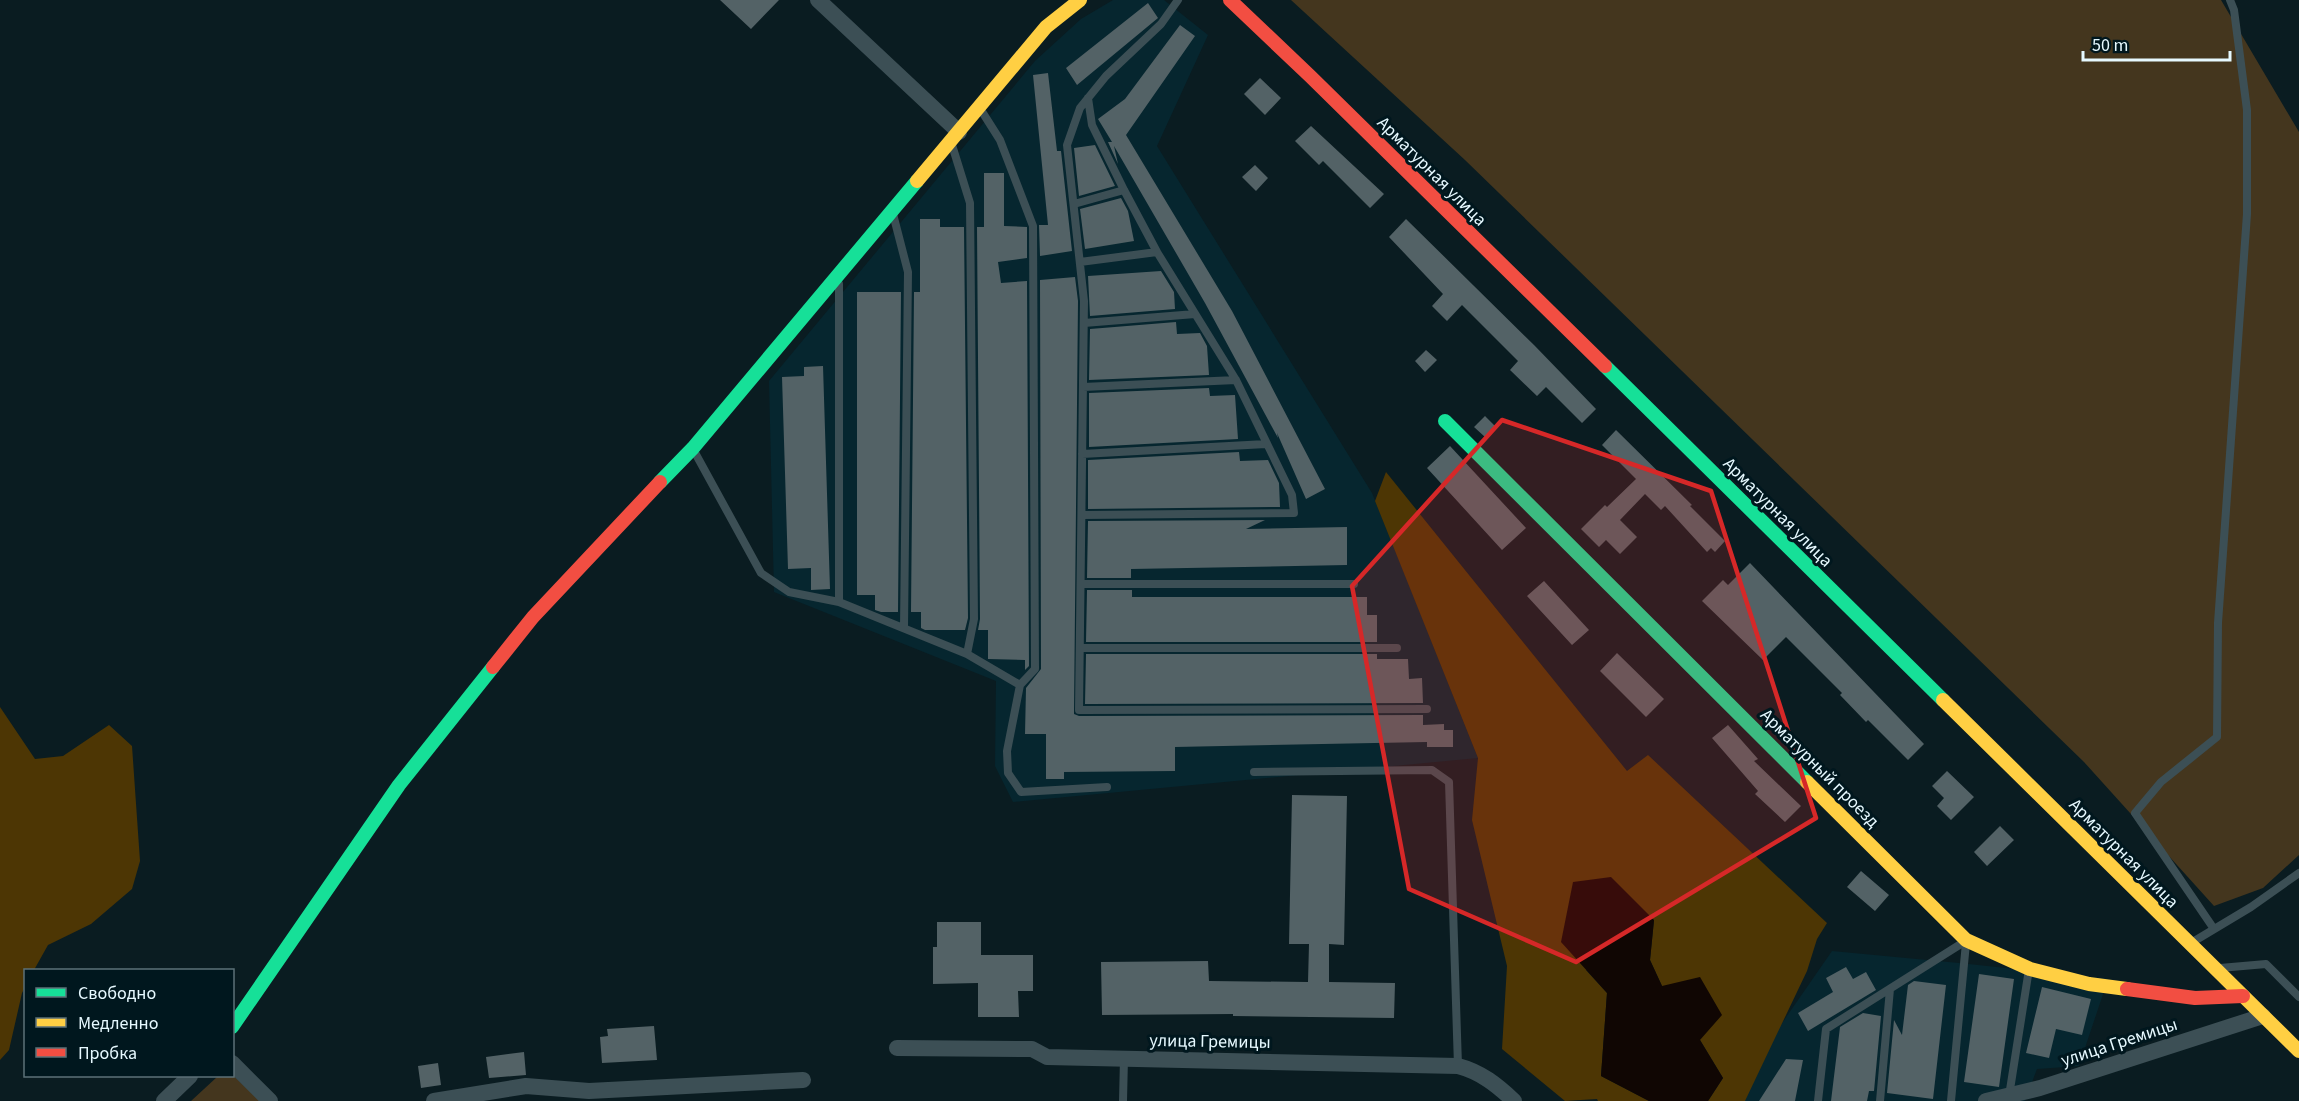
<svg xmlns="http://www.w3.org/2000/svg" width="2299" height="1101" font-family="'Source Sans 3',sans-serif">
	<rect width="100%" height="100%" fill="#0a1c21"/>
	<!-- built -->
	<path fill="#06262f" d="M 1113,0 L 1164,0 L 1208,35 L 1157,146 L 1372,493 L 1478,758 L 1013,802 L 995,766 L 996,681 L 774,592 L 769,381 L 1035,61 L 1081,19 Z
		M 1832,951 L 1959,963 L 2108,979 L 2079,1066 L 2037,1069 L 2025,1101 L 1728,1101 Z"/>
	<!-- green -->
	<path fill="#44361e" d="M 1291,0 L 2221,0 L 2299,132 L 2299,855 L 2263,888 L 2214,906 L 2084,762 L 1465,160 Z
		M 233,1075 L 260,1101 L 191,1101 L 217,1077 Z"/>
	<!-- forest -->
	<path fill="#4d3604" d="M 1386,472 L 1627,771 L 1648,755 L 1827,923 L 1817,939 L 1807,971 L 1745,1101 L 1708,1101 L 1723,1078 L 1700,1040 L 1662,986 L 1650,960 L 1654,920 L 1586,970 L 1607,993 L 1601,1076 L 1649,1101 L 1598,1101 L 1597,1099 L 1565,1101 L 1502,1049 L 1507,966 L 1472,820 L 1478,758 L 1375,501 Z
		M 0,707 L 35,759 L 63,756 L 109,725 L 132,746 L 140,861 L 132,889 L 91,924 L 48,945 L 34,970 L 26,970 L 25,987 L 22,993 L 9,1050 L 0,1060 Z"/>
	<!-- water -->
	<path fill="#100603" d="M 1611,877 L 1654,920 L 1650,960 L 1662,986 L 1700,977 L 1722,1015 L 1700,1040 L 1723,1078 L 1708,1101 L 1649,1101 L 1601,1076 L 1607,993 L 1561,942 L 1573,882 Z"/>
	<!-- building -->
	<path fill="#536266" d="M 720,0 L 779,0 L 751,29 Z
		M 1148,3 L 1158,18 L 1077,85 L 1066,68 Z
		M 1180,25 L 1195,36 L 1126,135 L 1232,311 L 1325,489 L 1306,499 L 1277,433 L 1278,438 L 1205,303 L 1114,146 L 1118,164 L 1108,142 L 1112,142 L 1098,119 L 1125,99 Z
		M 1048,73 L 1057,151 L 1061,151 L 1072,251 L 1040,256 L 1039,225 L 1048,225 L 1033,75 Z
		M 1260,78 L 1281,98 L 1265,115 L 1244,94 Z
		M 1311,126 L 1384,194 L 1370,208 L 1323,161 L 1319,165 L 1295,141 Z
		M 1095,145 L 1115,186 L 1079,196 L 1074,148 Z
		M 1255,165 L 1268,178 L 1256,191 L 1242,177 Z
		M 984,173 L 1004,173 L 1004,226 L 1027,227 L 1027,258 L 998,262 L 1001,283 L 1027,281 L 1029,666 L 1025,670 L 1025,660 L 988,659 L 988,630 L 978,630 L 980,619 L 977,227 L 984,227 Z
		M 1121,198 L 1128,211 L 1134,241 L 1085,249 L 1080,209 Z
		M 920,219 L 940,219 L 940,227 L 964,227 L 968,618 L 965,630 L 925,630 L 921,628 L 921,612 L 911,612 L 914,292 L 920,292 Z
		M 1406,219 L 1534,345 L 1596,409 L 1582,423 L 1546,387 L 1537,396 L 1510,370 L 1518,361 L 1462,305 L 1447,321 L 1432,306 L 1443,294 L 1389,237 Z
		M 1161,271 L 1174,292 L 1175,309 L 1090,316 L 1088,276 Z
		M 1075,277 L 1078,301 L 1074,714 L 1079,716 L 1423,715 L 1423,725 L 1444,724 L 1444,730 L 1453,730 L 1453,747 L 1427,747 L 1427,742 L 1175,747 L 1175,771 L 1064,772 L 1064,779 L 1046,779 L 1046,734 L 1025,734 L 1026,688 L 1041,669 L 1040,280 Z
		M 857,292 L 901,292 L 898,612 L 881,612 L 875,610 L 875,595 L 857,595 Z
		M 1176,322 L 1177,334 L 1200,333 L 1207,346 L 1209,375 L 1089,380 L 1090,329 Z
		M 1426,350 L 1437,360 L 1425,372 L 1415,361 Z
		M 823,366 L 830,589 L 811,590 L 811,568 L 788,569 L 782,377 L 804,376 L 804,367 Z
		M 1209,388 L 1210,396 L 1235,395 L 1238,439 L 1089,447 L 1089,393 Z
		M 1485,416 L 1496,427 L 1485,437 L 1474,427 Z
		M 1616,430 L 1692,505 L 1690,506 L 1725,541 L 1715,552 L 1711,548 L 1707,552 L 1665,506 L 1661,510 L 1645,494 L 1620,520 L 1637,537 L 1620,554 L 1606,540 L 1599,547 L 1581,529 L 1605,505 L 1607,507 L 1636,479 L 1602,445 Z
		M 1450,446 L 1526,528 L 1502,550 L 1427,468 Z
		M 1239,452 L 1240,461 L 1268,460 L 1279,483 L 1280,507 L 1088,509 L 1088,460 Z
		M 1265,520 L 1246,529 L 1347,527 L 1347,565 L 1131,569 L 1131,578 L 1087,578 L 1088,521 Z
		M 1750,563 L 1924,744 L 1908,760 L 1868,720 L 1866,722 L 1840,695 L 1842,693 L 1786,637 L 1763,660 L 1702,601 L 1723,580 L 1728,585 Z
		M 1544,581 L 1589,630 L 1572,645 L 1527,596 Z
		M 1087,590 L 1132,590 L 1132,597 L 1367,597 L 1367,615 L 1377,615 L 1377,642 L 1086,642 Z
		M 1617,653 L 1664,699 L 1646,717 L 1600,671 Z
		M 1086,654 L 1377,654 L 1377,659 L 1408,659 L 1409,679 L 1422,678 L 1423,703 L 1085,704 Z
		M 1728,725 L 1758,759 L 1754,761 L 1801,806 L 1785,822 L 1755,794 L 1758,791 L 1712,738 Z
		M 1947,771 L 1974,797 L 1951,820 L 1937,806 L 1944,798 L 1932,786 Z
		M 1292,795 L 1347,796 L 1344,945 L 1329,944 L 1329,982 L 1395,983 L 1394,1018 L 1233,1016 L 1233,1014 L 1102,1015 L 1101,962 L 1208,961 L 1209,981 L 1308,982 L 1309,944 L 1289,944 Z
		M 2000,826 L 2014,840 L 1987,866 L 1974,852 Z
		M 1861,871 L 1889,895 L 1875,911 L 1847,887 Z
		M 937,922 L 981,922 L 981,955 L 1033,955 L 1033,991 L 1018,991 L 1019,1017 L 978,1017 L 978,983 L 933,984 L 933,947 L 937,947 Z
		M 1846,967 L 1853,979 L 1866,972 L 1876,990 L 1808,1031 L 1798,1013 L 1833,992 L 1826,978 Z
		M 1979,974 L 2014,979 L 1999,1087 L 1964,1082 Z
		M 1914,981 L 1946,985 L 1933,1099 L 1887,1093 L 1894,1020 L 1902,1035 L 1908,985 Z
		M 2042,987 L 2091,999 L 2082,1035 L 2056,1029 L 2049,1058 L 2026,1053 Z
		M 1863,1013 L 1881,1016 L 1874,1091 L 1869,1091 L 1867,1101 L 1831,1101 L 1840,1027 Z
		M 654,1026 L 657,1060 L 602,1063 L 600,1037 L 608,1036 L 607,1029 Z
		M 524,1052 L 526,1075 L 489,1078 L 486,1057 Z
		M 1786,1059 L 1803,1060 L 1795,1101 L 1759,1101 Z
		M 438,1063 L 441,1085 L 421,1088 L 418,1066 Z"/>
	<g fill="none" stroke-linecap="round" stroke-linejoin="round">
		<!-- lane -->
		<path stroke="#3c4f55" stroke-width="8" d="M 1178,0 L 1161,24 L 1106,76 L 1080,108 L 1067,145 L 1084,301 L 1079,710 L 1427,709
			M 981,110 L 1000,140 L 1033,226 L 1035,669 L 1020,685 L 1007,751 L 1008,773 L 1021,792 L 1107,787
			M 952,145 L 970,203 L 974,619 L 967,654
			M 1074,204 L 1124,190
			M 893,214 L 908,272 L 904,628
			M 1080,262 L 1157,252
			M 839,284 L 839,602
			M 1084,323 L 1195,314
			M 1083,387 L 1236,380
			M 693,449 L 761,573 L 789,592 L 839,602 L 967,654 L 1020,685
			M 1082,454 L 1266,444
			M 1082,515 L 1294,513 L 1292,495 L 1236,380 L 1157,252 L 1124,190 L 1092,125 L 1088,98
			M 1081,584 L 1354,584
			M 1080,648 L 1397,648
			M 1254,772 L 1432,770 L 1449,782 L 1458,1066
			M 2214,929 L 2135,813 L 2161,782 L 2217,737 L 2218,623 L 2247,214 L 2247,110 L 2234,10 L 2230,0
			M 2191,943 L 2251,907 L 2299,873
			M 2220,968 L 2266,964 L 2299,997
			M 2009,1096 L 2029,969
			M 1123,1101 L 1124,1058
			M 1818,1101 L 1826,1029 L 1964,942
			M 1880,1101 L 1890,989
			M 1951,1101 L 1966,943"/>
		<!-- street -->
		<path stroke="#3c4f55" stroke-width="16" d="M 818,0 L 959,132
			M 897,1048 L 1032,1049 L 1047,1057 L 1458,1066 C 1481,1072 1497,1085 1514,1101
			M 232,1063 L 270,1101
			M 164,1101 L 190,1076
			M 434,1101 L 526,1086 L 589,1091 L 803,1080
			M 1986,1101 L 2040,1088 L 2263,1016"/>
		<!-- fast -->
		<path stroke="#16e098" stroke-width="14" d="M 1605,366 L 1943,700
			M 1445,421 L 1807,782
			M 660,482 L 693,448 L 917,181
			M 232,1027 L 399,785 L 493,667"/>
		<!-- slow -->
		<path stroke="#ffcf43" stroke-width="14" d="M 917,181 L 1046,27 L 1080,0
			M 1943,700 L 2299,1051
			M 1807,782 L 1966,940 L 2030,969 L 2089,984 L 2127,989"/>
		<!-- jam -->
		<path stroke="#f24e42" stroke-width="14" d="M 1230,0 L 1310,76 L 1605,366
			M 493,667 L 533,617 L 660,482
			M 2127,989 L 2195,998 L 2243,996"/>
	</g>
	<!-- marked area -->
	<path fill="#d62828" fill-opacity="0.2" stroke="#d62828" stroke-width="4.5" stroke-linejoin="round" d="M 1502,420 L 1711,491 L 1816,818 L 1576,962 L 1409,889 L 1352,586 Z"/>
	<g text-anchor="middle" stroke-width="6" stroke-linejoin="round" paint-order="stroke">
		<!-- street labels -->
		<g font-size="18" fill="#e6f9ff" stroke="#00171e">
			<text transform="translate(1432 171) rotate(45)" y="6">Арматурная улица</text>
			<text transform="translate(1778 512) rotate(45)" y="6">Арматурная улица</text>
			<text transform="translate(1820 768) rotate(45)" y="6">Арматурный проезд</text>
			<text transform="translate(2124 853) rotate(45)" y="6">Арматурная улица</text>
			<text transform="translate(1210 1041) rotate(1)" y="6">улица Гремицы</text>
			<text transform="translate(2119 1042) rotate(-18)" y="6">улица Гремицы</text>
		</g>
	</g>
	<!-- legend -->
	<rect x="24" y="969" width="210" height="108" fill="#00171e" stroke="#5c7178" stroke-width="1.5"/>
	<rect x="36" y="988" width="30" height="9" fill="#16e098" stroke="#5c7178" stroke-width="1.5"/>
	<text x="78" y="999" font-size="18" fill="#e6f9ff">Свободно</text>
	<rect x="36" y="1018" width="30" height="9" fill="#ffcf43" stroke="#5c7178" stroke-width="1.5"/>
	<text x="78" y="1029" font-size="18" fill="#e6f9ff">Медленно</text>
	<rect x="36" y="1048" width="30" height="9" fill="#f24e42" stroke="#5c7178" stroke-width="1.5"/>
	<text x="78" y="1059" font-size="18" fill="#e6f9ff">Пробка</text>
	<!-- scale -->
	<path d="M2083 51v9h147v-9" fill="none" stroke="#e6f9ff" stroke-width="3"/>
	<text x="2092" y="51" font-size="18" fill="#e6f9ff" stroke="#00171e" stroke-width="4.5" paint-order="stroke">50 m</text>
</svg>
